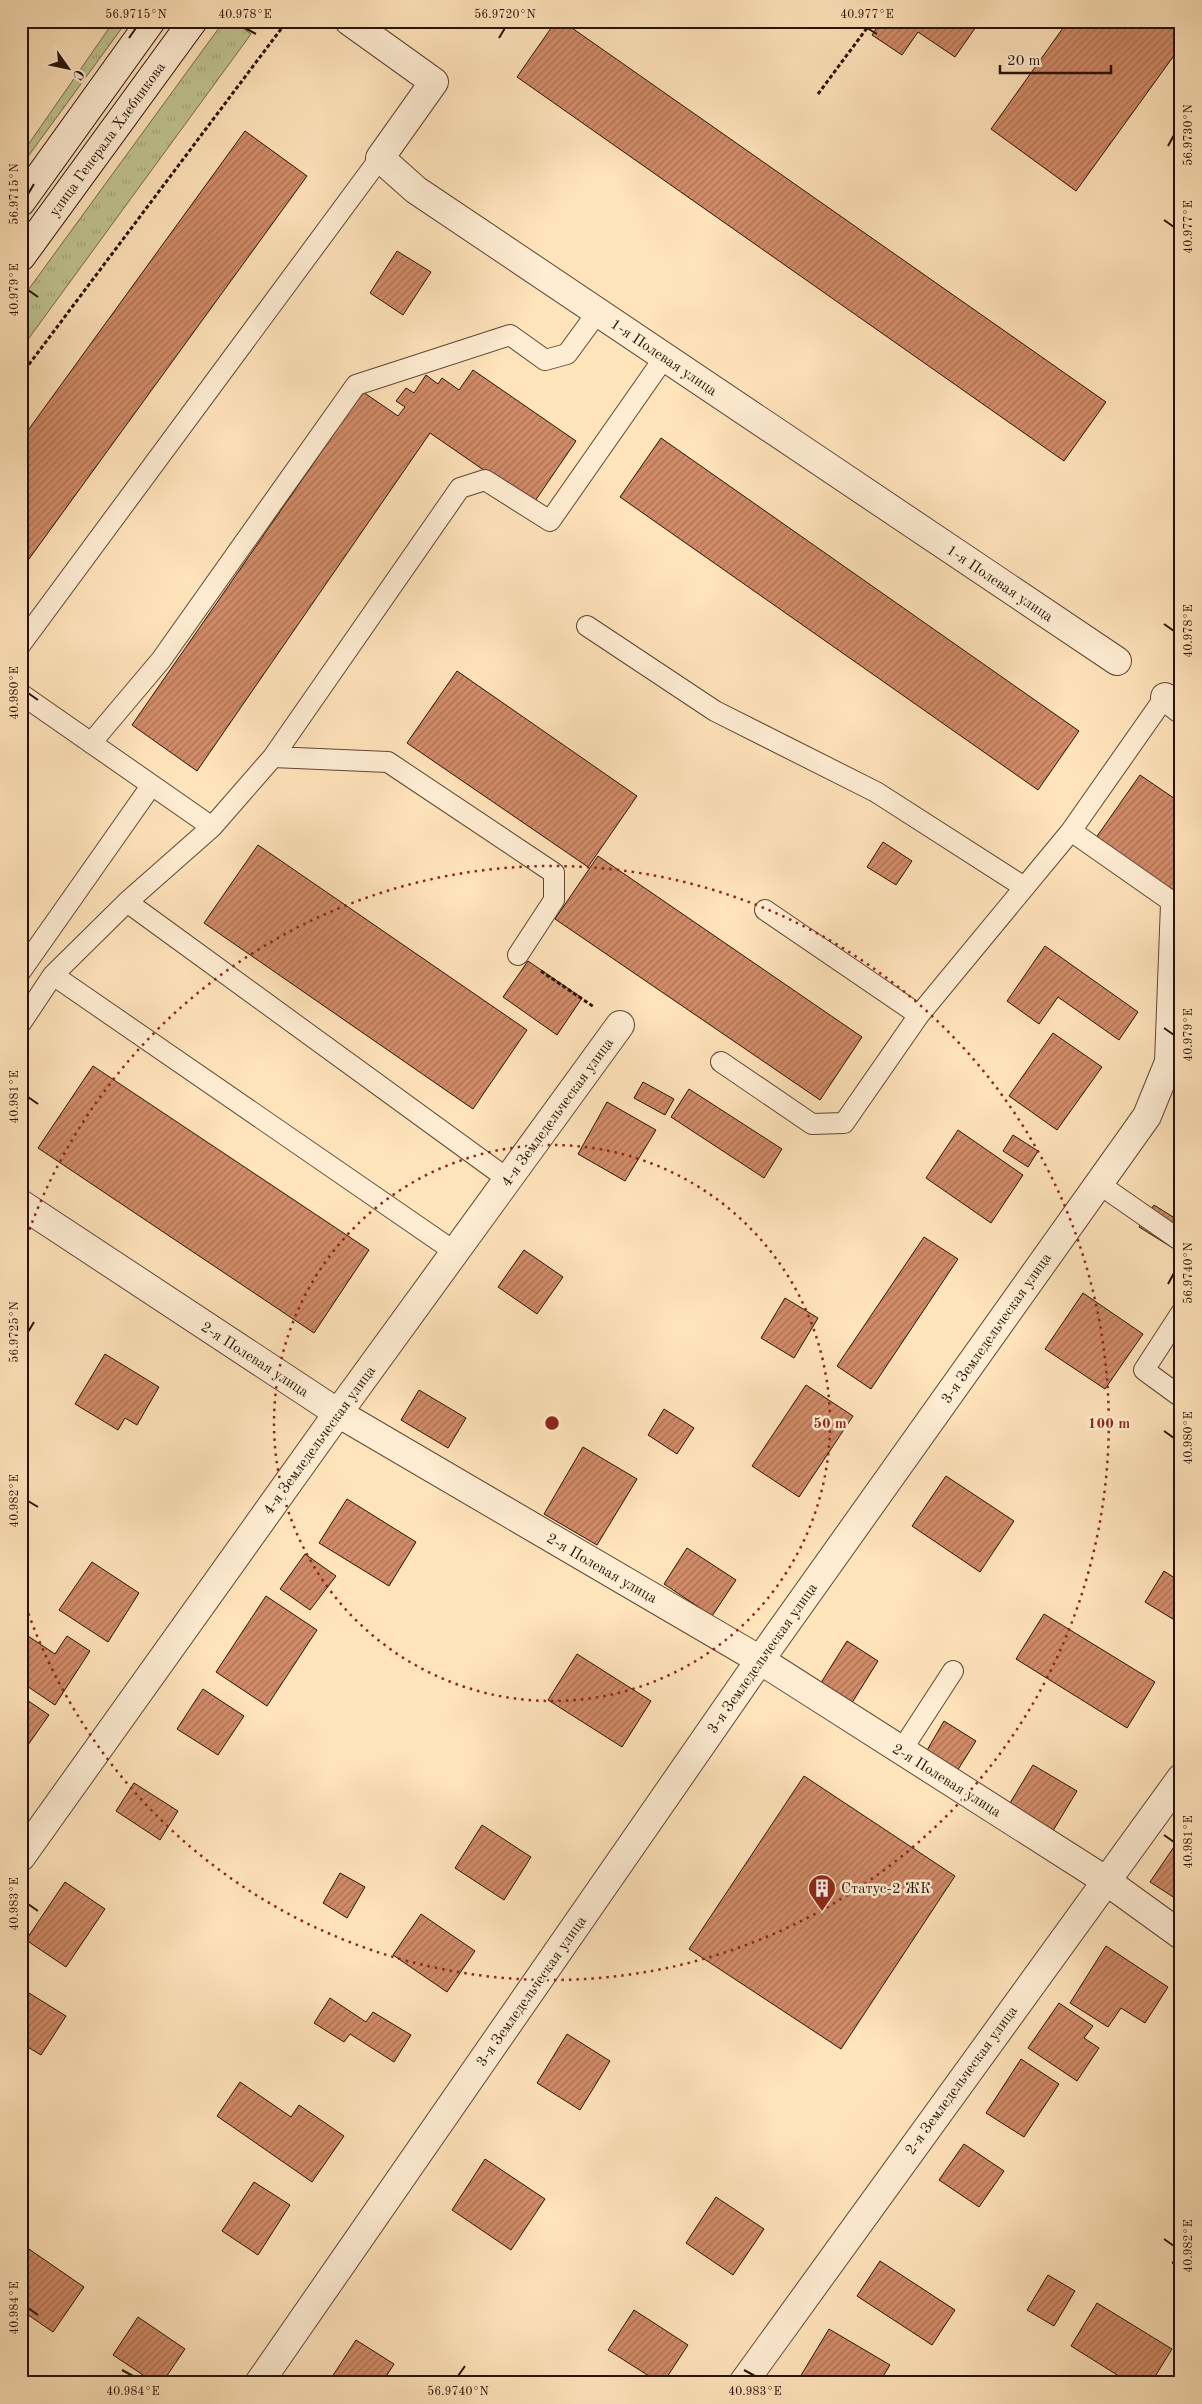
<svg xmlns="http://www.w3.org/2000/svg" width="1202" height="2404" font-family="'Old Standard TT',serif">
	<defs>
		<pattern id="grass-tufts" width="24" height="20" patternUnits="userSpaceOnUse" patternTransform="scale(1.25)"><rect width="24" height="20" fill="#c0c491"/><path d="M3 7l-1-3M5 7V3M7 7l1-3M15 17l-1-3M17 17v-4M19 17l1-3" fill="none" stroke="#a5a77c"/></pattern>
		<pattern id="building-hatch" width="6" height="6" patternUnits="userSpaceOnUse" patternTransform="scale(1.25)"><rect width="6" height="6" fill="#d18b68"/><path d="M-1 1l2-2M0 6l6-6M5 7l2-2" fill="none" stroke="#aa7054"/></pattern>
	</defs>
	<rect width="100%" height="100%" fill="#ffe3bb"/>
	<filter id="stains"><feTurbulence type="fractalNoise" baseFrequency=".004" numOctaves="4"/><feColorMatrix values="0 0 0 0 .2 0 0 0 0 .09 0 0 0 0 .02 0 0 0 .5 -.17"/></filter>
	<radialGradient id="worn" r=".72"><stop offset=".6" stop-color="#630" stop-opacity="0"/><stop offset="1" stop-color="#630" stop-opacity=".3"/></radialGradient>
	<!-- grass -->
	<path fill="url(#grass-tufts)" stroke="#746b4c" d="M 114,21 L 127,21 L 21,166 L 21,155 Z
		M 224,21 L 233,21 L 251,34 L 21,349 L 23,297 Z"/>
	<!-- building -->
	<path fill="url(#building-hatch)" stroke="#281206" d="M 556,21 L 562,21 L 1106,402 L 1064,461 L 517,77 Z
		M 881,21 L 980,21 L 955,57 L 918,32 L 902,55 L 872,35 Z
		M 1068,21 L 1181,21 L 1181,52 L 1178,50 L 1076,191 L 991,129 Z
		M 245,131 L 307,176 L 21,570 L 21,440 Z
		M 397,251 L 431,272 L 403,315 L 370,293 Z
		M 473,370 L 576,441 L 533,504 L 430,433 L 197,771 L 132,725 L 363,392 L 398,416 L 405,407 L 396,401 L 406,388 L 414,393 L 426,375 L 438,384 L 442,378 L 459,390 Z
		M 661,438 L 1079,731 L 1038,790 L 620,497 Z
		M 457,671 L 637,796 L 588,867 L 407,743 Z
		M 1140,775 L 1181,803 L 1181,903 L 1093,842 Z
		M 883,842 L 912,861 L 896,885 L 867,867 Z
		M 258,845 L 527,1030 L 473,1109 L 204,923 Z
		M 598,856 L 862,1037 L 820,1100 L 555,919 Z
		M 1045,946 L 1138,1012 L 1119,1040 L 1058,997 L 1039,1024 L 1007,1001 Z
		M 528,961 L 582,998 L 557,1035 L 503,997 Z
		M 1053,1033 L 1102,1067 L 1057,1130 L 1009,1096 Z
		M 93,1066 L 369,1250 L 314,1333 L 38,1148 Z
		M 643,1082 L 674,1099 L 665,1115 L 634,1098 Z
		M 689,1089 L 782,1149 L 764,1178 L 671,1117 Z
		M 607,1102 L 656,1130 L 625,1181 L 578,1154 Z
		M 958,1130 L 1023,1175 L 991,1223 L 926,1178 Z
		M 1013,1135 L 1038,1151 L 1028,1167 L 1003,1151 Z
		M 1154,1205 L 1181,1222 L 1181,1253 L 1139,1227 Z
		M 924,1237 L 958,1259 L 871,1389 L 837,1366 Z
		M 524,1250 L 563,1277 L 537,1314 L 498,1287 Z
		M 1083,1293 L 1143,1334 L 1105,1389 L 1045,1349 Z
		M 785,1298 L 818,1318 L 794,1358 L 761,1338 Z
		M 105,1354 L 159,1387 L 137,1425 L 125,1418 L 118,1430 L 75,1404 Z
		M 806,1385 L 853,1416 L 799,1497 L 752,1466 Z
		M 419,1390 L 466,1418 L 448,1448 L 401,1420 Z
		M 664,1409 L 694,1428 L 677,1454 L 648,1435 Z
		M 583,1447 L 637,1479 L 597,1545 L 544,1514 Z
		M 946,1476 L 1014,1521 L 980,1572 L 912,1526 Z
		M 347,1499 L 416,1542 L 389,1586 L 319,1543 Z
		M 687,1548 L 736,1580 L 712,1616 L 664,1584 Z
		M 305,1554 L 336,1576 L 310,1610 L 280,1589 Z
		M 92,1562 L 139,1593 L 108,1642 L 59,1610 Z
		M 1164,1571 L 1181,1582 L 1181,1624 L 1145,1602 Z
		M 266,1596 L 317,1630 L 267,1706 L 216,1672 Z
		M 1044,1614 L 1155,1682 L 1127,1728 L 1016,1659 Z
		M 28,1636 L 55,1654 L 67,1636 L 90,1651 L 55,1705 L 21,1682 L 21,1647 Z
		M 847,1641 L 878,1661 L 850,1706 L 819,1686 Z
		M 577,1654 L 651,1701 L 622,1747 L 548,1700 Z
		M 203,1689 L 244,1716 L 218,1755 L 177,1729 Z
		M 21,1696 L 49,1715 L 21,1755 Z
		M 944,1721 L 976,1741 L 957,1771 L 926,1752 Z
		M 1033,1765 L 1077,1791 L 1051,1834 L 1007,1808 Z
		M 804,1776 L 955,1876 L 841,2049 L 689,1949 Z
		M 134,1783 L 178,1811 L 160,1840 L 116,1811 Z
		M 482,1825 L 531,1857 L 504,1900 L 455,1868 Z
		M 1180,1838 L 1181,1839 L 1181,1902 L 1150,1882 Z
		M 340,1873 L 365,1887 L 347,1918 L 323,1903 Z
		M 65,1882 L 105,1909 L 66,1967 L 26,1940 Z
		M 421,1914 L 475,1951 L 447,1992 L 393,1955 Z
		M 1106,1946 L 1168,1987 L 1145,2023 L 1121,2008 L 1108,2027 L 1070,2003 Z
		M 21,1988 L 66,2016 L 41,2055 L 21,2043 Z
		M 330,1998 L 366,2022 L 373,2012 L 411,2035 L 394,2062 L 350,2034 L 344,2042 L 314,2023 Z
		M 1059,2003 L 1093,2026 L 1084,2038 L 1099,2048 L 1077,2081 L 1028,2048 Z
		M 567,2034 L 610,2061 L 580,2110 L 537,2083 Z
		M 1021,2059 L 1059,2084 L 1024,2137 L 986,2113 Z
		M 240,2082 L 291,2117 L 299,2105 L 344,2136 L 312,2182 L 217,2116 Z
		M 964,2144 L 1004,2171 L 979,2207 L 939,2180 Z
		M 485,2159 L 545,2199 L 511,2250 L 452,2210 Z
		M 254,2182 L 290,2205 L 258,2255 L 222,2231 Z
		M 716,2197 L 764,2229 L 733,2275 L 686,2243 Z
		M 23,2245 L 84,2287 L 53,2332 L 21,2310 Z
		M 1181,2249 L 1181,2269 L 1172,2263 Z
		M 880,2261 L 955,2310 L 932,2345 L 857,2296 Z
		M 1048,2275 L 1075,2291 L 1054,2326 L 1027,2310 Z
		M 1097,2303 L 1172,2349 L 1151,2383 L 1130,2383 L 1071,2346 Z
		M 634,2310 L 688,2345 L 663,2383 L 660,2383 L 608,2350 Z
		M 138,2317 L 185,2349 L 162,2383 L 155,2383 L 113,2355 Z
		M 829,2329 L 890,2365 L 879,2383 L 847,2383 L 841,2379 L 839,2383 L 797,2382 Z
		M 356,2340 L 394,2364 L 382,2383 L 328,2383 Z"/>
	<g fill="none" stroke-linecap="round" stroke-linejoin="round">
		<!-- lane casing -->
		<g stroke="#5e4633" stroke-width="22">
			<path id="lane" d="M 587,626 L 715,711 L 876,792 L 1024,887
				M 21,644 L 380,158
				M 21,694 L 212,827
				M 91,743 L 161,660 L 356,385 L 510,335 L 545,360 L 567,354 L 597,313
				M 273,757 L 388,762 L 554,873 L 554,900 L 518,955
				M 1071,831 L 1181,908
				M 127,902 L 509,1180
				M 765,910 L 919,1015 L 1071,831 L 1165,697
				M 21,971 L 151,786
				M 53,975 L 455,1252
				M 21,1023 L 53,975 L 127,902 L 212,827 L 273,757 L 460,488 L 485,480 L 550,521 L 664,358
				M 721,1062 L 812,1124 L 844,1123 L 919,1015
				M 1099,1184 L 1181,1241
				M 1181,1313 L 1144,1370 L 1181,1397
				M 901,1751 L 953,1671"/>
		</g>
		<!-- street casing -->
		<g stroke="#5e4633" stroke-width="30">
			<path id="street" d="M 349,21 L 434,82 L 380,158 L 416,190 L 1117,661
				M 1165,697 L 1181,709
				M 21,1204 L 338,1413 L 760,1660 L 1105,1880 L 1181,1935
				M 21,1857 L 338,1413 L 620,1025
				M 259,2383 L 760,1660 L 1147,1116 L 1169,1062 L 1175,904
				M 743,2383 L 1181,1778"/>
		</g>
		<!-- secondary casing -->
		<g stroke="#281206" stroke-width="30">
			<path id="secondary" d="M 21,202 L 151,21
				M 21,257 L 193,21"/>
		</g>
		<!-- path -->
		<path stroke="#281206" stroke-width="3" stroke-dasharray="4 2.5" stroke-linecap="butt" d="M 818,94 L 870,24
			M 21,375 L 287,21
			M 541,971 L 594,1007"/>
		<!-- lane -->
		<use href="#lane" stroke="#ffedd3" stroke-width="20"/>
		<!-- street -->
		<use href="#street" stroke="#ffedd3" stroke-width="28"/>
		<!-- secondary -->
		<use href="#secondary" stroke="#ffedd3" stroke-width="28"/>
	</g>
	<!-- ticks -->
	<path fill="none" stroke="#281206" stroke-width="2" d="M 245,28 L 256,34M 867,28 L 877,34M 129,38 L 136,28M 499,38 L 505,28M 1168,146 L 1174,135M 28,194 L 34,184M 1164,220 L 1174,227M 28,290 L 38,297M 1164,624 L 1174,631M 28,693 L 38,700M 1164,1028 L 1174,1035M 28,1097 L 38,1104M 1168,1284 L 1174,1273M 28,1332 L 34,1322M 1164,1431 L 1174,1438M 28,1501 L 38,1507M 1164,1835 L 1174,1842M 28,1904 L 38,1911M 1164,2239 L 1174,2246M 28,2308 L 38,2315M 122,2370 L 133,2376M 744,2370 L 755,2376M 458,2376 L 465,2366"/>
	<!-- distance rings -->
	<g fill="none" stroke="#8f2418" stroke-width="2.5" stroke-dasharray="2.5 5">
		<circle cx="552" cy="1423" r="278"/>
		<path d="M22 1251A557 557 0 1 1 22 1595"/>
	</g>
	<!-- icons -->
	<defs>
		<g id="building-pin" transform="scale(1.4375)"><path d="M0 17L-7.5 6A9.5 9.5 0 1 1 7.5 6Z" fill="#8f2418" stroke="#ffedd3"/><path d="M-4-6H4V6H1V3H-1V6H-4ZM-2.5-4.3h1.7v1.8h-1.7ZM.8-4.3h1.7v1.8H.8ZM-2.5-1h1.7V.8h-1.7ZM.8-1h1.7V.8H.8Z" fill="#fff"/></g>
	</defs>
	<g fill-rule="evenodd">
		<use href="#building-pin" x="822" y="1888"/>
	</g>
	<g text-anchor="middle" stroke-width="5" stroke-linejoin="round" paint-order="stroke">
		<!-- street labels -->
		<g font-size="15" fill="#281206" stroke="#ffedd3">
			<text transform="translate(107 139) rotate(-54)" y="5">улица Генерала Хлебникова</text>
			<text transform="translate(664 357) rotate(34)" y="5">1-я Полевая улица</text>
			<text transform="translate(1000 583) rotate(34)" y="5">1-я Полевая улица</text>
			<text transform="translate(557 1112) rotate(-54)" y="5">4-я Земледельческая улица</text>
			<text transform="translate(996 1328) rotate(-55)" y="5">3-я Земледельческая улица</text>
			<text transform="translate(255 1359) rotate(33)" y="5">2-я Полевая улица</text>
			<text transform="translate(319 1440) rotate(-54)" y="5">4-я Земледельческая улица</text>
			<text transform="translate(602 1568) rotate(30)" y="5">2-я Полевая улица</text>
			<text transform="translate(762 1658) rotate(-55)" y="5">3-я Земледельческая улица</text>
			<text transform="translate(947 1780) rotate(32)" y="5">2-я Полевая улица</text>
			<text transform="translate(531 1991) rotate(-55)" y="5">3-я Земледельческая улица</text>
			<text transform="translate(961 2080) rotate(-54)" y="5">2-я Земледельческая улица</text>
		</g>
		<!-- poi labels -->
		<g font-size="15" fill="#281206" stroke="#ffedd3" text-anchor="start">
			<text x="841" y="1893">Статус-2 ЖК</text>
		</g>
	</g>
	<circle cx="552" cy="1423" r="8" fill="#8f2418" stroke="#ffedd3" stroke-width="2.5"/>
	<g font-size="15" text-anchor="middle" font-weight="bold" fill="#8f2418" stroke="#ffedd3" stroke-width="5" stroke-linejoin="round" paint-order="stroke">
		<text x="830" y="1428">50 m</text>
		<text x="1109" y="1428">100 m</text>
	</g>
	<!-- margin -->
	<rect width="1202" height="2404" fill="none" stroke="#ffe3bb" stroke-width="55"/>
	<!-- north arrow -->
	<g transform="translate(68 68) rotate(123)" stroke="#ffedd3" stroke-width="4" paint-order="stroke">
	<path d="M0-4L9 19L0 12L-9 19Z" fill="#281206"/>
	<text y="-8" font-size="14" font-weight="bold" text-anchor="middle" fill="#281206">С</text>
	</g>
	<!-- scale -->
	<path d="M1000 65v8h111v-8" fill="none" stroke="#281206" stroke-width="2.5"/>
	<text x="1007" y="65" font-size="15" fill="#281206" stroke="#ffedd3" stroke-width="4" paint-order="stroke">20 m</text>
	<rect x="28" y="28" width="1146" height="2348" fill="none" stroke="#281206" stroke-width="2"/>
	<g font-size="12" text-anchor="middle" fill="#281206">
		<text x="136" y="18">56.9715°N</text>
		<text x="245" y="18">40.978°E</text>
		<text x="505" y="18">56.9720°N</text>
		<text x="867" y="18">40.977°E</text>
		<text transform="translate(1188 135) rotate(-90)" y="4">56.9730°N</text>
		<text transform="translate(14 194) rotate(-90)" y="4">56.9715°N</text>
		<text transform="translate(1188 227) rotate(-90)" y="4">40.977°E</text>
		<text transform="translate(14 290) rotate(-90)" y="4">40.979°E</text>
		<text transform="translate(1188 631) rotate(-90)" y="4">40.978°E</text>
		<text transform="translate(14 693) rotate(-90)" y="4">40.980°E</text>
		<text transform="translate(1188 1035) rotate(-90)" y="4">40.979°E</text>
		<text transform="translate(14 1097) rotate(-90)" y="4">40.981°E</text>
		<text transform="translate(1188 1273) rotate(-90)" y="4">56.9740°N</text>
		<text transform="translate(14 1332) rotate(-90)" y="4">56.9725°N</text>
		<text transform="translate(1188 1438) rotate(-90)" y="4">40.980°E</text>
		<text transform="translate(14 1501) rotate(-90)" y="4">40.982°E</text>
		<text transform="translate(1188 1842) rotate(-90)" y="4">40.981°E</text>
		<text transform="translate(14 1904) rotate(-90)" y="4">40.983°E</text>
		<text transform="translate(1188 2246) rotate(-90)" y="4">40.982°E</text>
		<text transform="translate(14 2308) rotate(-90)" y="4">40.984°E</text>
		<text x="133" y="2395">40.984°E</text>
		<text x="458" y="2395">56.9740°N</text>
		<text x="755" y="2395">40.983°E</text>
	</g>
	<rect width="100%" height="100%" filter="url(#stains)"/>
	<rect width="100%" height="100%" fill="url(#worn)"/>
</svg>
